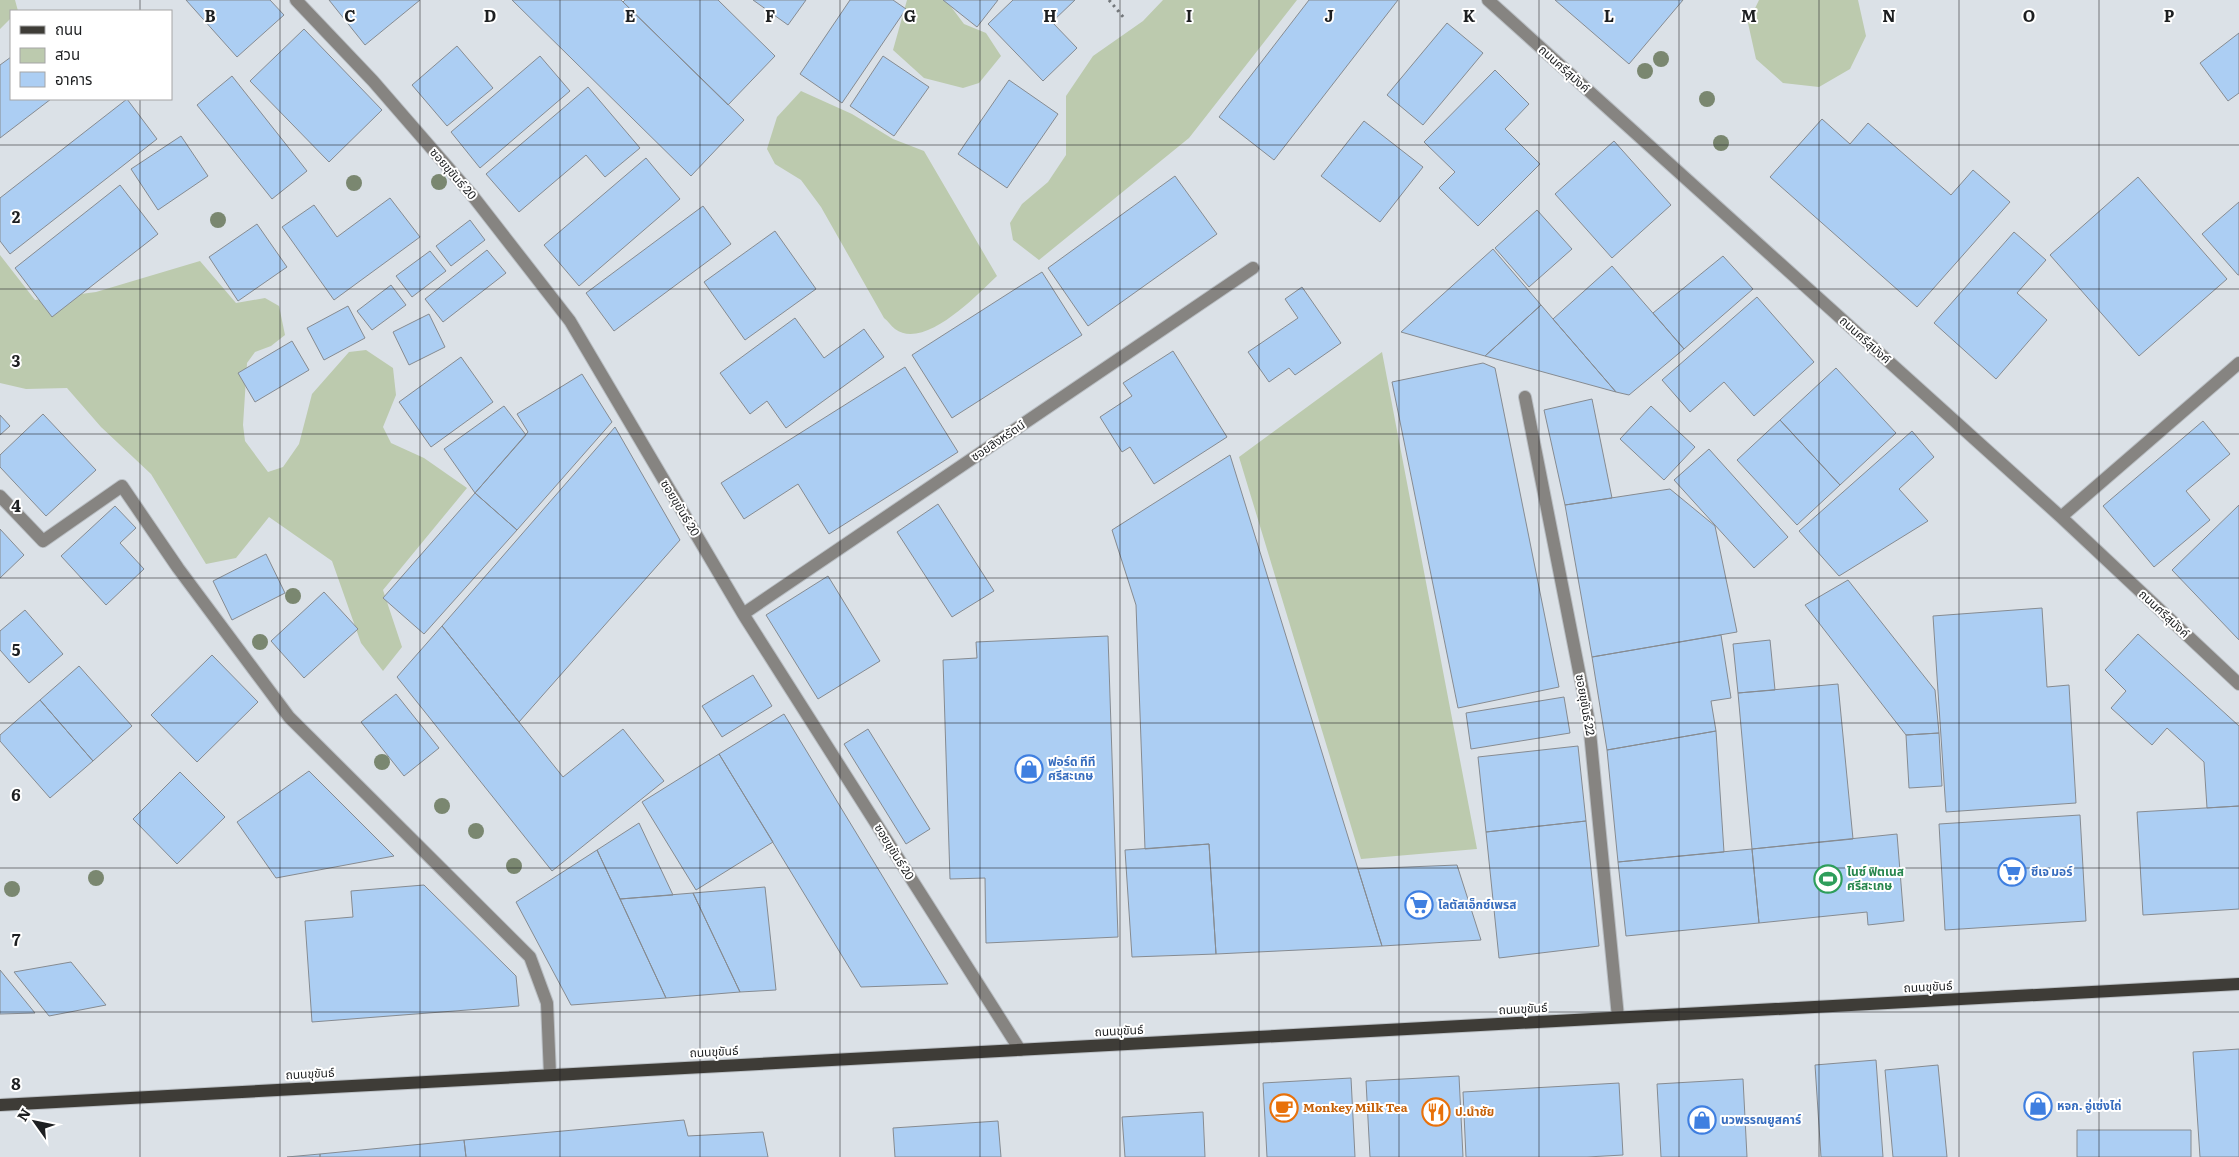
<svg xmlns="http://www.w3.org/2000/svg" width="2239" height="1157" font-family="Literata,'Noto Sans Thai',serif">
	<rect width="100%" height="100%" fill="#dbe1e7"/>
	<!-- green -->
	<path fill="#bccaae" d="M 0,0 L 15,0 L 18,11 L 11,11 L 11,18 L 0,29 Z
		M 907,0 L 946,0 L 964,24 L 986,33 L 1001,56 L 979,83 L 963,88 L 924,78 L 893,50 Z
		M 1163,0 L 1297,0 L 1189,138 L 1039,260 L 1013,240 L 1010,223 L 1022,204 L 1048,182 L 1066,155 L 1066,96 L 1093,56 L 1143,21 Z
		M 1759,0 L 1858,0 L 1866,36 L 1850,69 L 1819,87 L 1783,83 L 1756,59 L 1748,23 Z
		M 801,91 L 852,114 L 893,139 L 924,151 L 997,276 C 977,295 924,351 895,329 C 891,326 888,321 884,318 L 821,207 L 801,180 L 775,164 L 767,149 L 777,117 Z
		M 0,255 L 35,300 L 96,292 L 200,261 L 236,303 L 265,298 L 279,306 L 285,335 L 271,346 L 255,352 L 247,363 L 243,425 L 245,441 L 268,472 L 283,467 L 299,444 L 312,394 L 349,352 L 366,350 L 393,368 L 396,395 L 383,427 L 391,443 L 424,458 L 467,488 L 383,590 L 402,647 L 383,671 L 361,643 L 332,561 L 269,517 L 236,558 L 206,564 L 151,474 L 101,427 L 67,388 L 26,389 L 0,383 Z
		M 1382,352 L 1477,849 L 1361,859 L 1239,457 Z"/>
	<!-- building -->
	<path fill="#accef3" stroke="#868b91" d="M 186,0 L 270,0 L 284,15 L 237,57 Z
		M 329,0 L 420,0 L 365,45 Z
		M 512,0 L 621,0 L 744,120 L 691,176 Z
		M 625,0 L 718,0 L 775,56 L 728,105 L 623,2 Z
		M 753,0 L 806,0 L 788,25 Z
		M 850,0 L 893,0 L 906,9 L 842,103 L 800,74 Z
		M 943,0 L 998,0 L 977,27 Z
		M 1013,0 L 1075,0 L 1052,22 L 1077,48 L 1043,81 L 988,24 Z
		M 1309,0 L 1398,0 L 1274,160 L 1219,117 Z
		M 1555,0 L 1683,0 L 1629,64 Z
		M 1447,23 L 1483,53 L 1423,125 L 1387,95 Z
		M 304,29 L 382,110 L 329,162 L 250,81 Z
		M 2239,33 L 2239,93 L 2228,101 L 2200,63 Z
		M 457,46 L 493,88 L 447,126 L 412,85 Z
		M 540,56 L 570,91 L 480,168 L 451,132 Z
		M 883,56 L 929,87 L 894,136 L 850,106 Z
		M 11,57 L 11,99 L 51,99 L 0,138 L 0,65 Z
		M 1495,70 L 1529,104 L 1505,129 L 1540,164 L 1478,226 L 1439,188 L 1455,172 L 1424,142 Z
		M 232,76 L 307,171 L 272,199 L 197,105 Z
		M 1009,80 L 1058,114 L 1007,188 L 958,154 Z
		M 588,87 L 640,148 L 605,177 L 586,155 L 519,212 L 486,174 Z
		M 127,99 L 157,139 L 10,254 L 0,241 L 0,198 Z
		M 1822,119 L 1850,144 L 1868,123 L 1951,195 L 1973,170 L 2010,202 L 1917,307 L 1770,177 Z
		M 1364,121 L 1423,167 L 1380,222 L 1321,176 Z
		M 181,136 L 208,176 L 158,210 L 131,169 Z
		M 1614,141 L 1671,205 L 1612,258 L 1555,194 Z
		M 646,158 L 680,199 L 579,286 L 544,245 Z
		M 1175,176 L 1217,234 L 1088,326 L 1048,268 Z
		M 2138,177 L 2227,279 L 2139,356 L 2050,255 Z
		M 120,185 L 158,234 L 52,317 L 15,268 Z
		M 390,198 L 420,237 L 334,300 L 282,227 L 314,205 L 337,237 Z
		M 2239,202 L 2239,275 L 2238,275 L 2202,234 Z
		M 703,206 L 731,244 L 614,331 L 586,293 Z
		M 1537,210 L 1572,249 L 1529,287 L 1495,248 Z
		M 470,220 L 485,240 L 451,266 L 436,246 Z
		M 257,224 L 287,267 L 238,301 L 209,257 Z
		M 775,231 L 816,289 L 745,340 L 704,282 Z
		M 2014,232 L 2046,260 L 2017,293 L 2047,320 L 1996,379 L 1934,323 Z
		M 1493,249 L 1541,305 L 1485,356 L 1401,332 Z
		M 487,250 L 506,273 L 443,322 L 425,299 Z
		M 430,251 L 446,271 L 412,297 L 396,276 Z
		M 1723,256 L 1753,289 L 1684,349 L 1653,313 Z
		M 1612,266 L 1684,349 L 1629,395 L 1616,392 L 1553,319 Z
		M 1042,272 L 1082,335 L 952,418 L 912,355 Z
		M 391,285 L 406,305 L 372,330 L 357,311 Z
		M 1302,287 L 1341,343 L 1295,375 L 1289,368 L 1269,382 L 1248,352 L 1298,318 L 1285,299 Z
		M 1757,297 L 1814,362 L 1754,416 L 1724,382 L 1690,412 L 1662,380 Z
		M 1541,305 L 1553,319 L 1616,392 L 1485,356 Z
		M 348,306 L 365,338 L 324,360 L 307,328 Z
		M 429,314 L 445,347 L 409,365 L 393,332 Z
		M 795,318 L 824,358 L 864,329 L 884,357 L 786,428 L 767,401 L 750,414 L 720,373 Z
		M 292,341 L 309,370 L 255,402 L 238,373 Z
		M 1173,351 L 1227,437 L 1154,484 L 1130,447 L 1122,452 L 1100,417 L 1132,396 L 1123,383 Z
		M 461,357 L 493,402 L 431,447 L 399,402 Z
		M 1483,363 L 1495,368 L 1559,687 L 1458,708 L 1392,382 Z
		M 905,367 L 958,452 L 829,534 L 798,484 L 744,519 L 721,483 Z
		M 1836,368 L 1896,433 L 1840,485 L 1780,420 Z
		M 582,374 L 612,422 L 517,530 L 475,493 L 528,432 L 517,414 Z
		M 1592,399 L 1612,498 L 1565,505 L 1544,410 Z
		M 504,406 L 526,435 L 475,493 L 444,449 Z
		M 1651,406 L 1695,447 L 1664,480 L 1620,439 Z
		M 43,414 L 96,470 L 46,516 L 0,467 L 0,455 Z
		M 0,415 L 10,426 L 0,435 Z
		M 1780,420 L 1840,485 L 1797,525 L 1737,460 Z
		M 2203,421 L 2230,454 L 2186,491 L 2210,520 L 2154,567 L 2103,506 Z
		M 615,427 L 680,540 L 519,722 L 442,626 Z
		M 1912,431 L 1934,457 L 1899,489 L 1928,521 L 1839,576 L 1799,531 Z
		M 1709,449 L 1788,537 L 1754,568 L 1674,480 Z
		M 1230,455 L 1358,869 L 1382,946 L 1216,954 L 1209,844 L 1145,849 L 1136,605 L 1112,530 Z
		M 1670,489 L 1715,526 L 1737,632 L 1592,657 L 1565,505 Z
		M 475,493 L 517,530 L 424,634 L 383,598 Z
		M 938,504 L 994,591 L 952,617 L 897,532 Z
		M 2239,505 L 2239,640 L 2172,570 Z
		M 115,506 L 136,528 L 120,543 L 144,569 L 106,605 L 61,556 Z
		M 0,529 L 24,555 L 0,578 Z
		M 266,554 L 285,593 L 232,620 L 213,581 Z
		M 828,576 L 880,661 L 818,699 L 766,615 Z
		M 1848,580 L 1935,690 L 1939,733 L 1906,735 L 1805,605 Z
		M 324,592 L 358,629 L 304,678 L 271,641 Z
		M 2042,608 L 2047,687 L 2069,685 L 2076,803 L 1946,812 L 1933,616 Z
		M 25,610 L 63,654 L 29,683 L 0,650 L 0,631 Z
		M 442,626 L 563,777 L 623,729 L 664,781 L 552,871 L 397,677 Z
		M 2138,634 L 2239,726 L 2239,806 L 2207,808 L 2204,762 L 2167,728 L 2152,745 L 2111,708 L 2126,691 L 2105,670 Z
		M 1721,635 L 1731,698 L 1711,701 L 1716,731 L 1607,750 L 1592,657 Z
		M 1108,636 L 1118,937 L 986,943 L 985,878 L 950,879 L 943,660 L 977,658 L 976,642 Z
		M 1770,640 L 1775,690 L 1738,693 L 1733,644 Z
		M 212,655 L 258,702 L 197,762 L 151,715 Z
		M 79,666 L 132,726 L 93,761 L 40,700 Z
		M 753,675 L 772,706 L 722,737 L 702,706 Z
		M 1838,684 L 1853,839 L 1752,849 L 1738,693 Z
		M 396,694 L 439,748 L 404,776 L 361,722 Z
		M 1564,697 L 1570,733 L 1471,749 L 1466,713 Z
		M 40,700 L 93,761 L 50,798 L 0,741 L 0,735 Z
		M 784,714 L 948,984 L 861,987 L 719,754 Z
		M 868,729 L 930,829 L 906,844 L 844,744 Z
		M 1716,731 L 1724,852 L 1618,862 L 1607,750 Z
		M 1939,733 L 1942,786 L 1909,788 L 1906,735 Z
		M 1578,746 L 1586,821 L 1486,832 L 1478,757 Z
		M 719,754 L 773,842 L 696,890 L 642,802 Z
		M 309,771 L 394,856 L 276,878 L 237,822 Z
		M 180,772 L 225,817 L 177,864 L 133,819 Z
		M 2239,806 L 2239,909 L 2143,915 L 2137,812 Z
		M 2080,815 L 2086,921 L 1945,930 L 1939,824 Z
		M 1586,821 L 1599,946 L 1499,958 L 1486,832 Z
		M 639,823 L 673,895 L 620,899 L 597,850 Z
		M 1897,834 L 1904,921 L 1868,925 L 1867,912 L 1759,923 L 1752,849 Z
		M 1209,844 L 1216,954 L 1132,957 L 1125,850 Z
		M 1752,849 L 1759,923 L 1626,936 L 1618,862 Z
		M 597,850 L 620,899 L 666,998 L 571,1005 L 516,902 Z
		M 1457,865 L 1481,940 L 1382,946 L 1358,869 Z
		M 424,885 L 516,976 L 519,1006 L 312,1022 L 305,921 L 353,917 L 351,891 Z
		M 765,887 L 776,990 L 740,992 L 693,893 Z
		M 693,893 L 740,992 L 666,998 L 620,899 Z
		M 71,962 L 106,1005 L 49,1016 L 14,972 Z
		M 0,970 L 35,1013 L 0,1014 Z
		M 2239,1049 L 2239,1157 L 2200,1157 L 2193,1052 Z
		M 1876,1060 L 1883,1157 L 1821,1157 L 1815,1065 Z
		M 1938,1065 L 1947,1157 L 1893,1157 L 1885,1070 Z
		M 1459,1076 L 1463,1157 L 1370,1157 L 1366,1081 Z
		M 1351,1078 L 1355,1157 L 1267,1157 L 1263,1083 Z
		M 1743,1079 L 1747,1157 L 1661,1157 L 1657,1084 Z
		M 1619,1083 L 1623,1155 L 1587,1157 L 1466,1157 L 1463,1092 Z
		M 1203,1112 L 1205,1157 L 1125,1157 L 1122,1117 Z
		M 684,1120 L 688,1136 L 763,1132 L 768,1157 L 466,1157 L 464,1140 Z
		M 998,1121 L 1001,1157 L 895,1157 L 893,1128 Z
		M 2077,1130 L 2191,1130 L 2191,1157 L 2077,1157 Z
		M 464,1140 L 466,1157 L 320,1157 L 320,1154 Z
		M 320,1154 L 320,1157 L 287,1157 Z"/>
	<g fill="none" stroke-linecap="round" stroke-linejoin="round">
		<!-- minor casing -->
		<g stroke="#b9bec3" stroke-width="14">
			<path id="minor" d="M 296,0 L 373,81 L 472,195 L 570,321 L 743,614 L 1020,1050
				M 1488,0 L 2061,517 L 2239,684
				M 1525,397 L 1589,722 L 1618,1017
				M 0,496 L 43,541 L 122,486 L 178,568 L 289,717 L 530,957 L 547,1003 L 550,1075
				M 2061,517 L 2239,363
				M 743,614 L 1253,268"/>
		</g>
		<!-- major casing -->
		<g stroke="#b9bec3" stroke-width="14">
			<path id="major" d="M 0,1105 L 2239,984"/>
		</g>
		<!-- path -->
		<path stroke="#73777b" stroke-width="3" stroke-dasharray="2.5 4" stroke-linecap="butt" d="M 1109,0 L 1124,18"/>
		<!-- minor -->
		<use href="#minor" stroke="#868481" stroke-width="12"/>
		<!-- major -->
		<use href="#major" stroke="#3e3c37" stroke-width="12"/>
	</g>
	<!-- trees -->
	<g fill="#7a8770">
		<circle cx="1661" cy="59" r="8"/>
		<circle cx="1645" cy="71" r="8"/>
		<circle cx="1707" cy="99" r="8"/>
		<circle cx="1721" cy="143" r="8"/>
		<circle cx="439" cy="182" r="8"/>
		<circle cx="354" cy="183" r="8"/>
		<circle cx="218" cy="220" r="8"/>
		<circle cx="293" cy="596" r="8"/>
		<circle cx="260" cy="642" r="8"/>
		<circle cx="382" cy="762" r="8"/>
		<circle cx="442" cy="806" r="8"/>
		<circle cx="476" cy="831" r="8"/>
		<circle cx="514" cy="866" r="8"/>
		<circle cx="96" cy="878" r="8"/>
		<circle cx="12" cy="889" r="8"/>
	</g>
	<!-- grid -->
	<path fill="none" stroke="#1d1f21" stroke-width="1" stroke-opacity="0.55" d="M 140,0 L 140,11M 280,0 L 280,1157M 420,0 L 420,1157M 560,0 L 560,1157M 700,0 L 700,1157M 840,0 L 840,1157M 980,0 L 980,1157M 1120,0 L 1120,1157M 1259,0 L 1259,1157M 1399,0 L 1399,1157M 1539,0 L 1539,1157M 1679,0 L 1679,1157M 1819,0 L 1819,1157M 1959,0 L 1959,1157M 2099,0 L 2099,1157M 140,99 L 140,1157M 0,145 L 2239,145M 0,289 L 2239,289M 0,434 L 2239,434M 0,578 L 2239,578M 0,723 L 2239,723M 0,868 L 2239,868M 0,1012 L 2239,1012"/>
	<!-- icons -->
	<defs>
		<g id="shop-ring" transform="scale(1.4375)"><circle r="9.5" fill="#fff" stroke="#3f7fe0" stroke-width="1.5"/><path d="M-5-2.5h2.3a2.7 3.5 0 0 1 5.4 0H5L5.5 6h-11ZM-1.5-2.5h3a1.5 2.3 0 0 0-3 0Z" fill="#3f7fe0"/></g>
		<g id="supermarket-ring" transform="scale(1.4375)"><circle r="9.5" fill="#fff" stroke="#3f7fe0" stroke-width="1.5"/><path d="M-6-5.5h2.5l.6 2H6L4.5 2H-2.5L-4.4-4H-6ZM-1.5 3.2a1.3 1.3 0 1 0 .1 0ZM3 3.2a1.3 1.3 0 1 0 .1 0Z" fill="#3f7fe0"/></g>
		<g id="stadium-ring" transform="scale(1.4375)"><circle r="9.5" fill="#fff" stroke="#2e9e5b" stroke-width="1.5"/><path d="M0-5a6.5 5 0 1 0 0 10a6.5 5 0 1 0 0-10ZM-3.5-1.8h7v3.6h-7Z" fill="#2e9e5b"/></g>
		<g id="cafe-ring" transform="scale(1.4375)"><circle r="9.5" fill="#fff" stroke="#e8710a" stroke-width="1.5"/><path d="M-5.5-4.5H6V0H3Q3 3.5 0 3.5H-2.5Q-5.5 3.5-5.5 0ZM3-3.2v2h1.7v-2ZM-6 4.5H4V6H-6Z" fill="#e8710a"/></g>
		<g id="restaurant-ring" transform="scale(1.4375)"><circle r="9.5" fill="#fff" stroke="#e8710a" stroke-width="1.5"/><path d="M-5-6h1v4h1v-4h1v4h1v-4h1v5L-1.5 .5V6h-2V.5L-5-1ZM5-6V6H3V1.5H1.5Q1.5-4 5-6Z" fill="#e8710a"/></g>
	</defs>
	<g fill-rule="evenodd">
		<use href="#shop-ring" x="1029" y="769"/>
		<use href="#supermarket-ring" x="2012" y="872"/>
		<use href="#stadium-ring" x="1828" y="879"/>
		<use href="#supermarket-ring" x="1419" y="905"/>
		<use href="#shop-ring" x="2038" y="1106"/>
		<use href="#cafe-ring" x="1284" y="1108"/>
		<use href="#restaurant-ring" x="1436" y="1112"/>
		<use href="#shop-ring" x="1702" y="1120"/>
	</g>
	<g text-anchor="middle" stroke-width="4" stroke-linejoin="round" paint-order="stroke">
		<!-- street labels -->
		<g font-size="12" fill="#1d1f21" stroke="#fff">
			<text transform="translate(1564 69) rotate(42)" y="4">ถนนศรีสุมังค์</text>
			<text transform="translate(453 174) rotate(49)" y="4">ซอยขุขันธ์ 20</text>
			<text transform="translate(1865 340) rotate(42)" y="4">ถนนศรีสุมังค์</text>
			<text transform="translate(998 441) rotate(-34)" y="4">ซอยสิงหรัตน์</text>
			<text transform="translate(680 508) rotate(59)" y="4">ซอยขุขันธ์ 20</text>
			<text transform="translate(2164 614) rotate(43)" y="4">ถนนศรีสุมังค์</text>
			<text transform="translate(1585 705) rotate(80)" y="4">ซอยขุขันธ์ 22</text>
			<text transform="translate(894 852) rotate(58)" y="4">ซอยขุขันธ์ 20</text>
			<text transform="translate(1928 987) rotate(-3)" y="4">ถนนขุขันธ์</text>
			<text transform="translate(1523 1009) rotate(-3)" y="4">ถนนขุขันธ์</text>
			<text transform="translate(1119 1031) rotate(-3)" y="4">ถนนขุขันธ์</text>
			<text transform="translate(714 1052) rotate(-3)" y="4">ถนนขุขันธ์</text>
			<text transform="translate(310 1074) rotate(-3)" y="4">ถนนขุขันธ์</text>
		</g>
		<!-- shop labels -->
		<g font-size="12" font-weight="bold" fill="#366cbe" stroke="#fff" text-anchor="start">
			<text x="1048" y="766">ฟอร์ด ทีที<tspan x="1048" dy="14">ศรีสะเกษ</tspan></text>
			<text x="2031" y="876">ซีเจ มอร์</text>
			<text x="1438" y="909">โลตัสเอ็กซ์เพรส</text>
			<text x="2057" y="1110">หจก. อู่เซ่งไถ่</text>
			<text x="1721" y="1124">นวพรรณยูสคาร์</text>
		</g>
		<!-- leisure labels -->
		<g font-size="12" font-weight="bold" fill="#27864d" stroke="#fff" text-anchor="start">
			<text x="1847" y="876">ไนซ์ ฟิตเนส<tspan x="1847" dy="14">ศรีสะเกษ</tspan></text>
		</g>
		<!-- food labels -->
		<g font-size="12" font-weight="bold" fill="#c56008" stroke="#fff" text-anchor="start">
			<text x="1303" y="1112">Monkey Milk Tea</text>
			<text x="1455" y="1116">ป.นำชัย</text>
		</g>
	</g>
	<g font-size="16" text-anchor="middle" font-weight="bold" fill="#1d1f21" stroke="#fff" stroke-width="4" stroke-linejoin="round" paint-order="stroke">
		<text x="210" y="22">B</text>
		<text x="350" y="22">C</text>
		<text x="490" y="22">D</text>
		<text x="630" y="22">E</text>
		<text x="770" y="22">F</text>
		<text x="910" y="22">G</text>
		<text x="1050" y="22">H</text>
		<text x="1189" y="22">I</text>
		<text x="1329" y="22">J</text>
		<text x="1469" y="22">K</text>
		<text x="1609" y="22">L</text>
		<text x="1749" y="22">M</text>
		<text x="1889" y="22">N</text>
		<text x="2029" y="22">O</text>
		<text x="2169" y="22">P</text>
		<text x="16" y="223">2</text>
		<text x="16" y="367">3</text>
		<text x="16" y="512">4</text>
		<text x="16" y="656">5</text>
		<text x="16" y="801">6</text>
		<text x="16" y="946">7</text>
		<text x="16" y="1090">8</text>
	</g>
	<!-- legend -->
	<rect x="10" y="10" width="162" height="90" fill="#ffffff" stroke="#a5a5a6"/>
	<rect x="20" y="26" width="25" height="8" fill="#3e3c37" stroke="#a5a5a6"/>
	<text x="55" y="35" font-size="15" fill="#1d1f21">ถนน</text>
	<rect x="20" y="48" width="25" height="15" fill="#bccaae" stroke="#a5a5a6"/>
	<text x="55" y="60" font-size="15" fill="#1d1f21">สวน</text>
	<rect x="20" y="72" width="25" height="15" fill="#accef3" stroke="#a5a5a6"/>
	<text x="55" y="85" font-size="15" fill="#1d1f21">อาคาร</text>
	<!-- north arrow -->
	<g transform="translate(35 1122) rotate(303)" stroke="#ffffff" stroke-width="4" paint-order="stroke">
	<path d="M0-4L9 19L0 12L-9 19Z" fill="#1d1f21"/>
	<text y="-8" font-size="14" font-weight="bold" text-anchor="middle" fill="#1d1f21">N</text>
	</g>
</svg>
